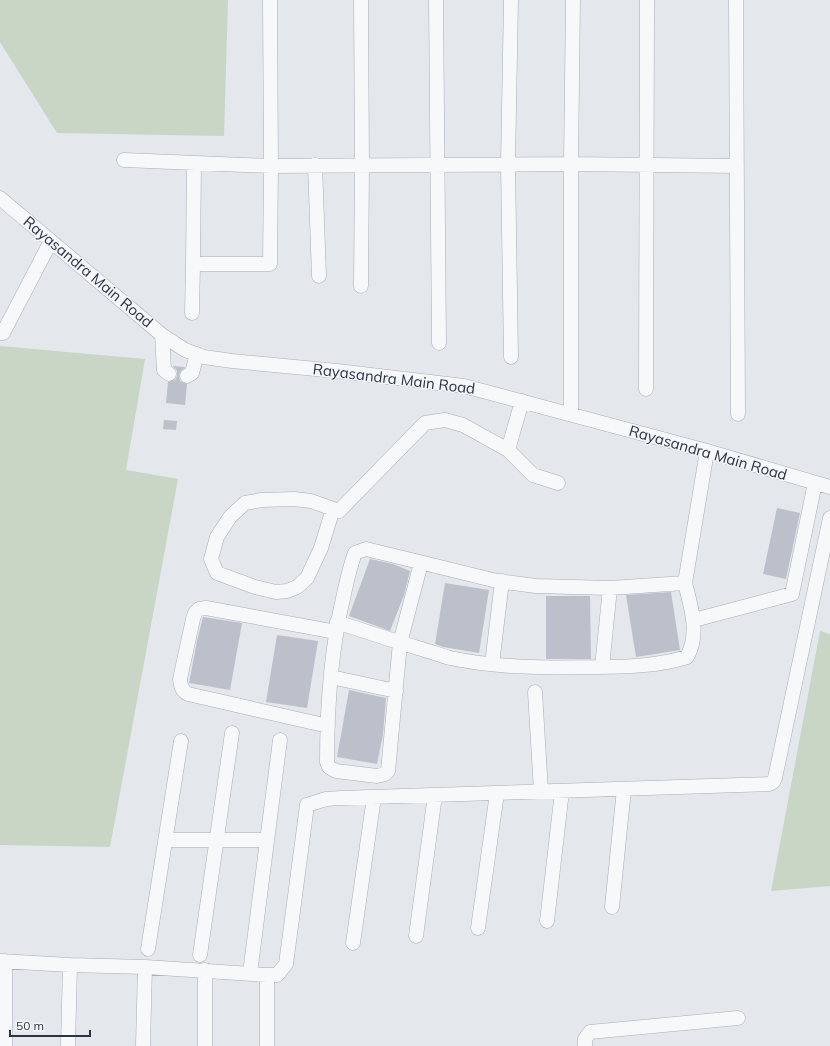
<svg xmlns="http://www.w3.org/2000/svg" width="830" height="1046" font-family="Mulish,sans-serif">
	<rect width="100%" height="100%" fill="#e4e7ec"/>
	<!-- green -->
	<path fill="#c9d6c5" d="M 0,0 L 228,0 L 224,136 L 57,133 L 0,42 Z
		M 0,346 L 145,359 L 126,470 L 178,479 L 110,847 L 0,845 Z
		M 820,631 L 830,634 L 830,886 L 771,891 Z"/>
	<!-- building -->
	<path fill="#bbc0ca" d="M 173,366 L 185,367 L 180,372 L 179,376 L 180,381 L 187,384 L 185,405 L 166,403 L 168,382 L 175,380 L 177,376 L 177,371 Z
		M 164,420 L 177,421 L 176,430 L 163,429 Z
		M 777,508 L 800,513 L 786,579 L 763,574 Z
		M 370,559 L 393,564 L 410,571 L 404,595 L 390,631 L 349,616 Z
		M 445,583 L 489,590 L 479,653 L 443,647 L 435,644 Z
		M 671,592 L 680,650 L 636,657 L 626,595 Z
		M 546,596 L 590,596 L 591,659 L 546,659 Z
		M 203,617 L 242,623 L 230,690 L 189,683 L 197,641 Z
		M 277,635 L 318,641 L 307,708 L 266,702 Z
		M 349,690 L 386,698 L 383,734 L 377,764 L 337,757 Z"/>
	<g fill="none" stroke-linecap="round" stroke-linejoin="round">
		<!-- minor casing -->
		<g stroke="#a9aeb7" stroke-width="15">
			<path id="minor" d="M 270,0 L 271,166 L 571,164 L 737,166
				M 436,0 L 439,343
				M 511,0 L 508,164 L 511,357
				M 736,0 L 738,414
				M 124,160 L 271,166 L 270,264 L 193,264 L 192,313
				M 315,165 L 319,276
				M 0,198 L 162,335 L 185,350 L 204,357 L 232,361 L 337,371 L 464,386 L 707,451 L 830,487
				M 193,264 L 194,163
				M 361,286 L 362,165 L 361,0
				M 0,333 L 3,333 L 51,241
				M 162,335 L 164,370 L 169,374
				M 187,376 L 192,373 L 197,354
				M 646,389 L 647,0
				M 571,414 L 571,164 L 573,0
				M 508,450 L 533,475 L 558,483
				M 333,509 L 321,548 L 307,578 L 297,587 L 287,591 L 276,592 L 255,587 L 217,573 L 211,559 L 217,537 L 230,517 L 245,503 L 262,500 L 294,499 L 311,501 L 339,511 L 425,423 L 445,420 L 463,425 L 508,450 L 522,401
				M 421,563 L 400,643 L 388,771 L 385,774 L 377,776 L 336,771 L 329,767 L 327,762 C 327,706 331,648 344,594 C 347,580 350,566 355,553 L 366,549 L 497,581 L 536,586 L 610,588 L 685,583 L 707,451
				M 694,620 L 792,594 L 815,483
				M 337,622 C 364,631 391,640 418,648 C 429,651 440,655 450,658 C 498,668 547,668 596,667 C 626,667 658,666 687,657 C 700,633 691,607 685,583
				M 492,664 L 502,581
				M 602,667 L 610,588
				M 331,677 L 396,691
				M 535,692 L 541,791
				M 328,726 L 188,694 C 181,690 181,686 180,679 L 193,619 L 195,613 L 199,609 L 206,608 L 336,632
				M 166,840 L 267,840
				M 612,907 L 624,789
				M 547,921 L 562,791
				M 478,928 L 497,793
				M 416,936 L 435,795
				M 353,943 L 374,797
				M 148,949 L 181,741
				M 200,955 L 232,733
				M 0,961 L 70,965
				M 5,961 L 5,1046
				M 250,973 L 280,740
				M 68,1046 L 70,965 L 145,967
				M 143,1046 L 145,967 L 267,975 L 277,975 L 286,964 L 307,805 L 326,799 L 341,798 L 769,784 L 773,782 L 775,778 L 830,518
				M 205,1046 L 205,970
				M 267,1046 L 267,975
				M 585,1046 L 585,1039 L 590,1032 L 738,1018"/>
		</g>
		<!-- minor -->
		<use href="#minor" stroke="#f7f8fa" stroke-width="14"/>
	</g>
	<g text-anchor="middle" stroke-width="3" stroke-linejoin="round" paint-order="stroke">
		<!-- street labels -->
		<g font-size="15" fill="#2b3445" stroke="#f4f6f9">
			<text transform="translate(88 272) rotate(40)" y="5">Rayasandra Main Road</text>
			<text transform="translate(394 379) rotate(7)" y="5">Rayasandra Main Road</text>
			<text transform="translate(708 453) rotate(16)" y="5">Rayasandra Main Road</text>
		</g>
	</g>
	<!-- scale -->
	<path d="M10 1030v6h80v-6" fill="none" stroke="#2b3445" stroke-width="2"/>
	<text x="16" y="1030" font-size="12" fill="#2b3445" stroke="#f4f6f9" stroke-width="3" paint-order="stroke">50 m</text>
</svg>
